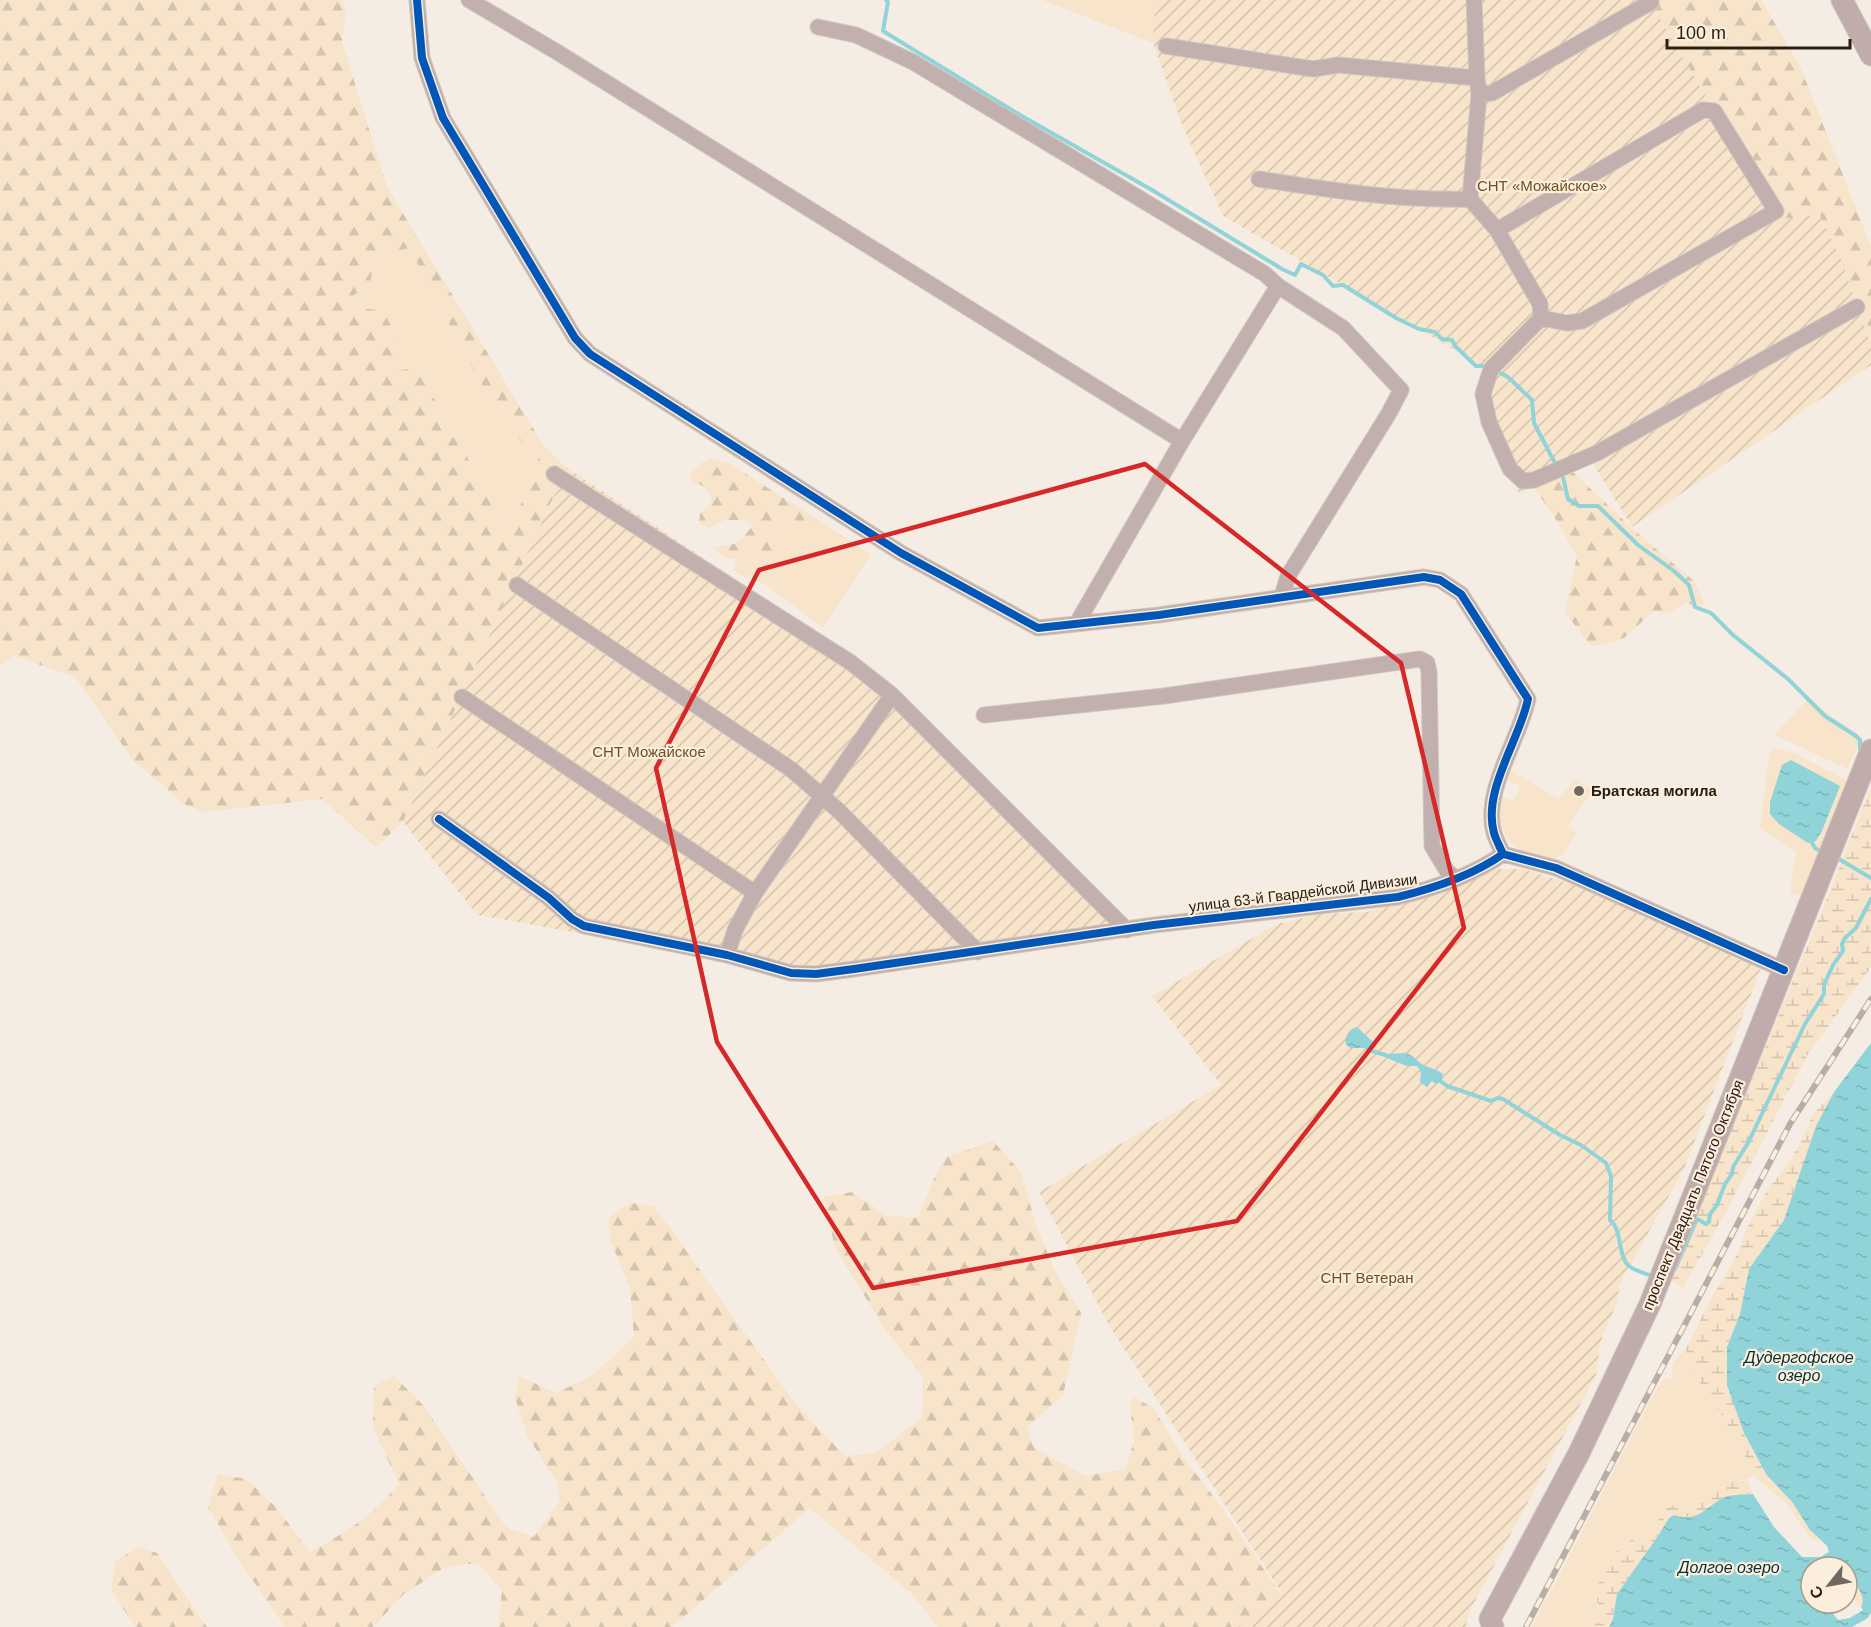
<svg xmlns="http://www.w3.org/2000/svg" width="1871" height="1627" font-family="Helvetica,sans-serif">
	<defs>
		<pattern id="forest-firs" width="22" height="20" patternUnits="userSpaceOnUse" patternTransform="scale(1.5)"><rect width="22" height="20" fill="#f7e4ca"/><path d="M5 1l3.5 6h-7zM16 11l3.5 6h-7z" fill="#d4c3ad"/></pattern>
		<pattern id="wetland-marsh" width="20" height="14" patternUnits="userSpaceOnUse" patternTransform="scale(1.5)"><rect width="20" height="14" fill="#f7e4ca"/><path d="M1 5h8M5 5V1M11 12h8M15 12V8" fill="none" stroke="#d4c3ad"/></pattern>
		<pattern id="garden-furrows" width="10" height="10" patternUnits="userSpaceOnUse" patternTransform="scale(1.5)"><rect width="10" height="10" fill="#f7e4ca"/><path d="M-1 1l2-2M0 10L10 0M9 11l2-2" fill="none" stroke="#d4c3ad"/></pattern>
		<pattern id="water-ripples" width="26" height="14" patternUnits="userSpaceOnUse" patternTransform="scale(1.5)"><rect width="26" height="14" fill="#90d3d8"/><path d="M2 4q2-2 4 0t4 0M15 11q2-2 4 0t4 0" fill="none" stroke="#7cb5b8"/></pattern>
	</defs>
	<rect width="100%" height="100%" fill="#f5ede3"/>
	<!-- grass -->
	<path fill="#f7e4ca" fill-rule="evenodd" d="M 1042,0 L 1155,0 L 1153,43 Z
		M 409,248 L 485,391 L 500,403 L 522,442 L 536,433 L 545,447 C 534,461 538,473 531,487 C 523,503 512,517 501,531 L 492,501 L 419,372 L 390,374 L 351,297 L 370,284 L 375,255 Z
		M 783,521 L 793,522 L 814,529 L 821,522 L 871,554 L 823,628 L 766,585 L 733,571 L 738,557 L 750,557 L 779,547 L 777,526 Z
		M 1808,699 L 1861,737 L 1848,769 L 1774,735 Z
		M 1774,747 L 1796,754 L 1846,780 L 1847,786 L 1802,896 L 1790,893 L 1796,852 L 1760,828 L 1769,754 ZM 1791,760 L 1840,786 L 1822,831 L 1816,841 L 1770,802 L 1783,765 Z
		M 1510,770 L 1559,799 L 1575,779 L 1593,790 L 1568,826 L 1576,832 C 1572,839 1568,851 1562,855 C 1555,860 1547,857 1539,856 C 1505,848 1498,831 1502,797 L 1514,801 L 1521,786 L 1507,780 Z
		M 1686,1349 L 1690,1368 L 1736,1437 L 1754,1475 C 1746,1480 1740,1480 1731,1483 C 1721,1486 1717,1496 1708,1501 C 1701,1505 1697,1506 1691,1511 L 1678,1509 L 1669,1504 L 1663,1508 L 1654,1535 C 1623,1533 1603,1562 1599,1590 C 1598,1594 1596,1600 1597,1604 C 1598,1612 1601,1614 1599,1622 L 1591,1627 L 1532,1627 L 1657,1388 L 1664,1379 L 1672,1379 C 1671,1363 1675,1358 1686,1349 Z
		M 1766,1474 L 1793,1503 L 1810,1530 L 1820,1541 L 1816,1541 L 1810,1538 L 1786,1503 L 1759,1480 Z
		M 1847,1575 C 1855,1584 1867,1595 1861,1607 L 1847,1592 Z"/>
	<!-- forest -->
	<path fill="url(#forest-firs)" d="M 0,0 L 342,0 L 346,12 L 342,42 L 387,187 L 536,433 L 522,443 L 500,403 L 485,391 L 409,248 L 375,255 L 370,284 L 351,297 L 355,308 L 383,310 L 404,352 L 390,373 L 407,369 L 419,372 L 492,501 L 500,530 C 512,518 524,502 531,487 C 538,473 534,461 545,447 L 567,468 L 403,822 L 376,847 L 322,799 L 204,812 L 184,804 L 133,760 L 75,677 L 14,656 L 0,665 Z
		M 1649,0 L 1761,0 L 1800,66 L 1871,246 L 1871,346 L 1842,262 L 1778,219 Z
		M 710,459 L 729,463 L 821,522 L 814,529 L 793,522 L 783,521 L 777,526 L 779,547 L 767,554 L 729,559 L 713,549 C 719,545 721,546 728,545 C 738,545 746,534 752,526 L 746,520 L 725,520 L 708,528 L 699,523 L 700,514 L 712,503 C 710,490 705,485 692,482 L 690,474 L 701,463 Z
		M 1565,470 L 1574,473 L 1634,530 L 1694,581 L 1705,603 L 1701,607 L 1686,603 L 1669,613 L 1654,611 L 1624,638 L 1595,646 L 1588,643 L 1565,612 L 1577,556 L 1552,513 L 1532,485 Z
		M 993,1141 L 1021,1172 L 1035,1222 L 1054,1269 L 1081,1313 L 1063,1395 L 1027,1427 L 1034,1448 L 1086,1476 L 1125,1469 L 1134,1442 L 1130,1403 L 1135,1397 L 1154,1409 L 1183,1457 L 1221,1506 L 1279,1592 L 1282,1593 L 1238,1627 L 938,1627 L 913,1595 L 810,1508 L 672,1627 L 498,1627 L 502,1590 L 477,1563 L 445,1567 L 403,1595 L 373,1627 L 285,1627 L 238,1559 L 208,1507 L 218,1474 L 246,1479 L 276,1507 L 310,1552 C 343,1534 376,1514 399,1483 L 373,1428 L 374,1386 L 394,1376 L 423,1405 L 506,1527 L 534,1537 L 560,1500 L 557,1483 L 527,1435 L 515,1398 L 519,1376 L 556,1393 L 592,1376 L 634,1337 L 630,1288 L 610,1239 L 609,1217 L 631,1203 L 654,1206 L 794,1402 L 845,1456 L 876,1453 L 922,1417 L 923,1377 L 886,1331 L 835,1248 L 824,1197 L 852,1192 L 886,1215 L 918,1218 L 933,1181 L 946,1157 Z
		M 140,1547 L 157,1553 L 207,1627 L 135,1627 L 111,1590 L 116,1560 Z"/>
	<!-- wetland -->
	<path fill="url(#wetland-marsh)" d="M 1871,786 L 1871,967 L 1807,1056 L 1726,1212 L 1683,1288 L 1670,1279 L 1830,891 Z
		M 1834,1092 L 1816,1126 L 1784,1220 L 1749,1269 L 1740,1314 L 1727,1347 L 1744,1433 L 1766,1474 L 1759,1480 L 1754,1475 L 1736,1437 L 1690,1368 L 1686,1349 L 1710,1300 L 1738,1253 L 1746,1230 L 1767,1191 L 1792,1158 L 1814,1113 Z
		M 1747,1480 L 1753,1494 C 1744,1495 1733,1494 1725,1497 C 1705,1507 1699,1523 1674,1515 L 1669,1518 L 1658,1536 L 1617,1594 L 1613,1619 L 1609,1627 L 1591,1627 L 1599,1622 C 1602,1610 1595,1602 1597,1590 C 1601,1562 1626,1534 1654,1534 L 1663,1507 L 1669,1504 L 1678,1509 L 1691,1511 L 1697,1505 L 1710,1500 L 1718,1491 L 1730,1483 Z"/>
	<!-- garden -->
	<path fill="url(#garden-furrows)" d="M 1155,0 L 1649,0 L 1778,219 L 1820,215 L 1842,262 L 1871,346 L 1871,365 L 1632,527 L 1591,460 L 1519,493 L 1485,427 L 1488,369 L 1223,216 L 1182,125 L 1153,43 Z
		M 567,468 L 848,653 L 904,695 L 1127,924 L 813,980 L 579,933 L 477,915 L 403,822 Z
		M 1494,869 L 1524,869 L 1583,888 L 1761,968 L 1684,1169 L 1619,1285 C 1620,1305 1607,1322 1601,1341 C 1597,1352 1600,1363 1596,1375 L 1468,1614 L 1466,1627 L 1238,1627 L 1282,1593 L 1110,1327 L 1039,1192 L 1221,1085 L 1152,996 L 1277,924 L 1319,914 L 1367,912 L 1459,886 Z"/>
	<!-- water -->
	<path fill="url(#water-ripples)" fill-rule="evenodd" d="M 1791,760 L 1840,786 L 1822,831 L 1816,841 L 1808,843 L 1779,824 L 1770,814 L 1770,802 L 1782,765 Z
		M 1357,1027 L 1373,1042 L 1370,1048 L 1351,1048 L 1346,1045 C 1344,1037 1349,1029 1357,1027 Z
		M 1871,1043 L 1871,1613 L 1868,1618 L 1852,1627 L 1609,1627 L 1613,1619 L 1617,1594 L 1658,1536 L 1669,1518 L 1674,1515 C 1699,1523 1705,1507 1725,1497 C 1733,1494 1744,1495 1753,1494 L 1774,1527 L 1802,1557 L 1820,1557 L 1829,1552 L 1827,1546 L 1810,1530 L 1793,1503 L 1766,1474 L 1744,1433 L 1727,1385 L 1727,1347 L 1740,1314 L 1749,1269 L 1784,1220 L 1816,1126 L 1834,1092 ZM 1835,1559 L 1840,1567 L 1847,1567 L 1847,1575 C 1855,1584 1867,1595 1861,1607 L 1863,1610 L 1850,1618 L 1838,1620 L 1825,1603 L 1811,1603 L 1811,1585 L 1807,1583 L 1808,1575 L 1811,1575 L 1811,1567 L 1824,1567 Z
		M 1404,1053 C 1414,1054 1417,1062 1425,1066 C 1432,1068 1437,1070 1443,1074 L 1442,1080 L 1436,1084 L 1432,1081 L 1427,1087 L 1420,1082 L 1421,1072 L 1417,1066 L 1407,1066 L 1389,1059 L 1390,1054 Z"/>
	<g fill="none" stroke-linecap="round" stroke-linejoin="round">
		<!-- stream -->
		<path stroke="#90d3d8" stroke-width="4" d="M 886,0 L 888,2 L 883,31 L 1020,115 L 1152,190 L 1282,269 L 1295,275 L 1301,264 L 1323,275 L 1333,286 L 1343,285 L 1396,318 L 1419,329 L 1435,332 L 1442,339 L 1452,340 L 1456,347 L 1476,366 L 1488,366
			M 1497,371 L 1508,377 L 1532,400 L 1534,423 L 1556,465
			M 1562,473 L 1568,499 L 1579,506 L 1598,506 L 1638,545 L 1674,571 L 1689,585 L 1695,607 L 1711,613 L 1733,635 L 1788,679 L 1825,716 L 1856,736 L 1860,740 L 1860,749
			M 1810,839 L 1815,848 L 1820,851
			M 1839,859 L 1871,878
			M 1366,1047 L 1372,1051 L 1392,1057
			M 1439,1080 L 1447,1086 L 1491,1101 L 1498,1098 L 1503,1099 L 1560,1135 L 1581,1145 L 1606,1163 L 1611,1176 L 1610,1220 C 1623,1231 1617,1255 1629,1266 C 1635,1271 1645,1273 1652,1276
			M 1675,1269 L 1697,1219 L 1706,1224 L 1709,1222 L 1710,1214 L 1717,1205 L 1725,1184 L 1732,1174 L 1733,1167 L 1748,1143 L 1805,1024 L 1824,994 L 1824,985 L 1833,965 L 1843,951 L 1842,944 L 1845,938 L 1856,928 L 1871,899"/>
		<!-- street casing -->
		<g stroke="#cec8c0" stroke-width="17">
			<path id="street" d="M 417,0 L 422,58 L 443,118 L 575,338 L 590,354 L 901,553 L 1038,628 L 1159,615 L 1424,577 L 1440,580 L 1461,594 L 1528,699 C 1520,739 1482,791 1494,833 C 1496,840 1500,847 1503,854
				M 469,0 L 557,52 L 1182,441
				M 1474,0 L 1477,78 L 1479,94 L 1470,199 L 1497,230 L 1540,304 L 1541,318 L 1491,369 L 1483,394 L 1489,422 L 1510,469 L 1523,481 L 1534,480 L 1597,453 L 1857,307
				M 818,27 L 856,35 L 913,62 L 1265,274 L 1278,286 L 1343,328 L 1401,390 L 1389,413 L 1288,576 L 1282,596
				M 1166,46 L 1313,69 L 1338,65 L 1477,78
				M 1479,94 L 1492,93 L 1651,2
				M 1259,179 C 1329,190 1399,201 1470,199
				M 1497,230 L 1703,110 L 1714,111 L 1776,211 L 1582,321 L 1567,323 L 1541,318
				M 554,474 L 850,662 L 892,695 L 1127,930
				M 517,585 L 792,770 L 839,811 L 978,952
				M 1077,623 L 1182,441 L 1278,286
				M 462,697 L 755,893
				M 984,715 L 1164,696 L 1420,659 L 1427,663 L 1429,672 L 1432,846 L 1447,871 L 1456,879
				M 439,819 L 549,898 L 572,919 L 584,926 L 727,955 L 791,973 L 816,974 L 854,969 L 1154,925 L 1398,897 C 1435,888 1472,876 1503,854 L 1556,868 L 1784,970
				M 727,955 L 735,930 L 755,893 L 892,695"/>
		</g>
		<!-- secondary casing -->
		<g stroke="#cec8c0" stroke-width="23">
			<path id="secondary" d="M 1842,0 L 1871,55
				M 1493,1627 L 1490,1619 L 1579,1453 L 1650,1304 L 1871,750"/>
		</g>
		<!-- street -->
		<use href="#street" stroke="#c1b0ae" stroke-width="15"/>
		<!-- secondary -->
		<use href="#secondary" stroke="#c0adab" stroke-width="21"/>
		<!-- rail casing -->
		<g stroke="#b9ada8" stroke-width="6">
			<path id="rail" d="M 1526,1627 L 1790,1124 L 1871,999"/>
		</g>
		<!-- rail -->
		<use href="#rail" stroke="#fceedc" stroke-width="4" stroke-dasharray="11" stroke-linecap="butt"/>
		<!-- cycleway casing -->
		<g stroke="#fceedc" stroke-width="11">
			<path id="cycleway" d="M 417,0 L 422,58 L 443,118 L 575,338 L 590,354 L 901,553 L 1038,628 L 1159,615 L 1424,577 L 1440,580 L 1461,594 L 1528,699 C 1520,739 1482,791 1494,833 C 1496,840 1500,847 1503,854
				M 439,819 L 549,898 L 572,919 L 584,926 L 727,955 L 791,973 L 816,974 L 854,969 L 1154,925 L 1398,897 C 1435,888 1472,876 1503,854 L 1556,868 L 1784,970"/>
		</g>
		<!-- cycleway -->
		<use href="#cycleway" stroke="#0057b8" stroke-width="8"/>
	</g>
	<!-- marked area -->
	<path fill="none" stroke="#d62828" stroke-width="4.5" stroke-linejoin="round" d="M 1145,464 L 1401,663 L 1464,928 L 1237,1221 L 873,1288 L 717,1042 L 656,768 L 759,570 Z"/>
	<!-- markers -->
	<circle fill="#70685d" stroke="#fceedc" stroke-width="2" cx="1579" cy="791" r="6"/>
	<g text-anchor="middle" stroke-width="4.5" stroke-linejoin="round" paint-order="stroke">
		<!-- park labels -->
		<g font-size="15" fill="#6e5022" stroke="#fceedc">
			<text x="1542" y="191">СНТ «Можайское»</text>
			<text x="649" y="757">СНТ Можайское</text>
			<text x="1367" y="1283">СНТ Ветеран</text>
		</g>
		<!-- poi labels -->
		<g font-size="15" font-weight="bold" fill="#282015" stroke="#fceedc" text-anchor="start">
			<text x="1591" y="796">Братская могила</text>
		</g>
		<!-- street labels -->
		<g font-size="15" fill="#282015" stroke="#fceedc">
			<text transform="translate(1303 893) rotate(-7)" y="5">улица 63-й Гвардейской Дивизии</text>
			<text transform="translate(1693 1195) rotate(-68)" y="5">проспект Двадцать Пятого Октября</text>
		</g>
		<!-- water labels -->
		<g font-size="16" font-style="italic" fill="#003237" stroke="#fceedc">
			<text x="1799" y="1363">Дудергофское<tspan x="1799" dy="18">озеро</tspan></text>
			<text x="1729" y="1573">Долгое озеро</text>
		</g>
	</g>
	<!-- north arrow -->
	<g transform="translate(1829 1585) rotate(239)"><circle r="28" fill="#fceedc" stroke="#a79c8c" stroke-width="1.5"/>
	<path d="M0-4.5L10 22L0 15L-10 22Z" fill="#70685d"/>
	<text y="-9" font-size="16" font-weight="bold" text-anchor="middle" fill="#282015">С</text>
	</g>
	<!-- scale -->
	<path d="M1667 39v9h183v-9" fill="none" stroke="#282015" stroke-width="3"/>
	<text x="1676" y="39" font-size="18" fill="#282015" stroke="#fceedc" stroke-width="4.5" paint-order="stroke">100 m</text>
</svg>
